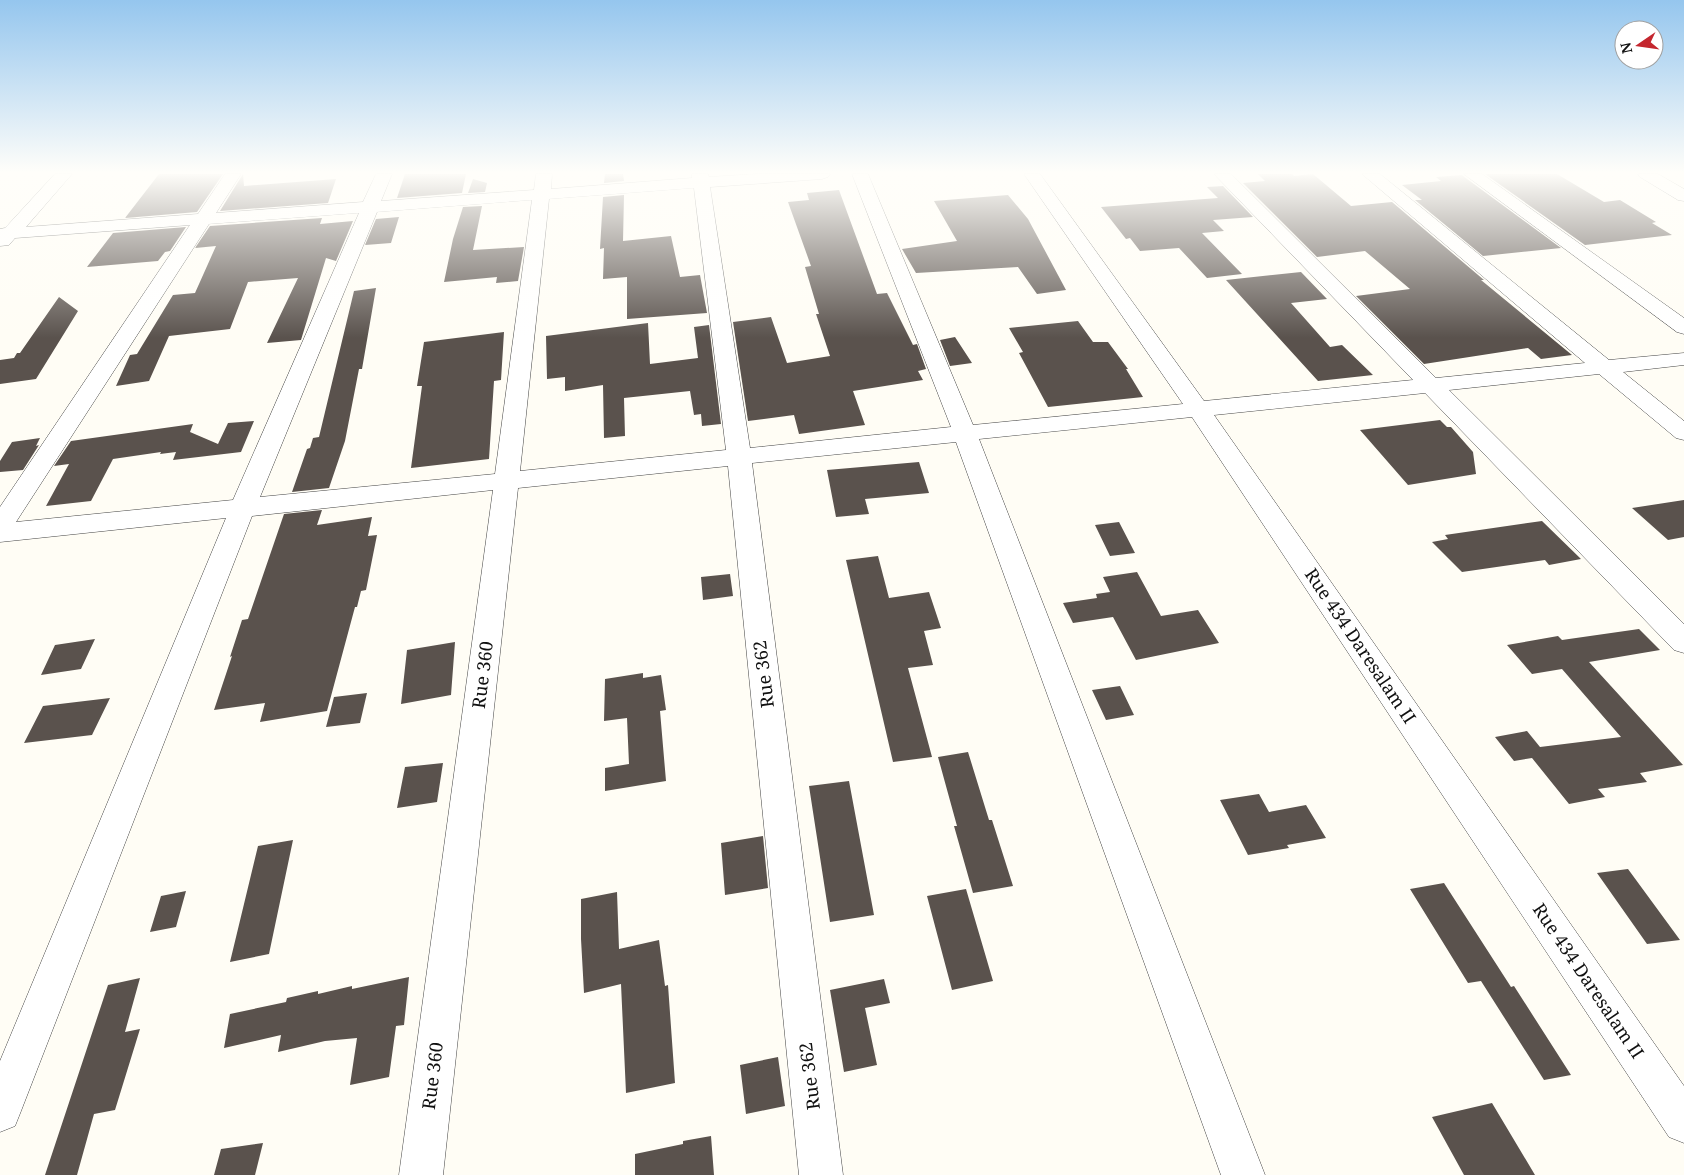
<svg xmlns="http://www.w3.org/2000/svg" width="1684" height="1175" font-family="'Noto Serif',serif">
	<rect width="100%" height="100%" fill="#fffdf5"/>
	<!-- building -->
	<path fill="#5a524d" d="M 159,174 L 223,174 L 197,212 L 125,218 Z
		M 243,174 L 244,186 L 336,179 L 328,203 L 220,211 Z
		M 405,174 L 466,174 L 462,193 L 397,198 Z
		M 605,174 L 623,174 L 624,181 L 604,183 Z
		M 1258,174 L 1292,174 L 1294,176 L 1313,174 L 1351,206 L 1392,202 L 1484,280 L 1481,280 L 1572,355 L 1541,359 L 1528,348 L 1424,364 L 1356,296 L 1410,289 L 1365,251 L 1317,257 L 1243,183 L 1265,181 Z
		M 1485,174 L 1557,174 L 1604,202 L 1620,200 L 1656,222 L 1652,223 L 1672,235 L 1585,245 Z
		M 1462,175 L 1463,176 L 1561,248 L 1483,256 L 1415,200 L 1422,200 L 1402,185 L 1441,181 L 1436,177 Z
		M 473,179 L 487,183 L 485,192 L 468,193 Z
		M 1223,186 L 1253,217 L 1213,220 L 1224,231 L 1202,233 L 1242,274 L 1207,278 L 1179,248 L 1140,251 L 1130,238 L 1126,239 L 1101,207 L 1218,198 L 1207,187 Z
		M 839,190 L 877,294 L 887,293 L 913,345 L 917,344 L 926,369 L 918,371 L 923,380 L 853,391 L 865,425 L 799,434 L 794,415 L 748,421 L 733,322 L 771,317 L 787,363 L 830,356 L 816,314 L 819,314 L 805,267 L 811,266 L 788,202 L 809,200 L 807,193 Z
		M 624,195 L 623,241 L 671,236 L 680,277 L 700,275 L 707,313 L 627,319 L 627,277 L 603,279 L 604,248 L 600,249 L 603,197 Z
		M 1008,195 L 1028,219 L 1066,290 L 1037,294 L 1018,267 L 916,273 L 902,249 L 957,241 L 934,201 Z
		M 482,206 L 473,250 L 524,247 L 518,281 L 496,283 L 497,277 L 444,282 L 453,239 L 463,207 Z
		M 399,217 L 391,243 L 365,245 L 376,219 Z
		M 322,218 L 320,224 L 353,221 L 336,261 L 326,258 L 301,340 L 267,343 L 298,278 L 248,282 L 230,329 L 169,336 L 149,381 L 116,386 L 130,355 L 137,354 L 173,295 L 195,293 L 216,246 L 195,248 L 210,226 Z
		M 186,227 L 170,251 L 165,252 L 158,261 L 87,267 L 113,233 Z
		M 1301,272 L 1327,299 L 1291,303 L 1330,347 L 1342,345 L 1373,375 L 1318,381 L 1226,280 Z
		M 376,288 L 362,369 L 359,369 L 345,441 L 329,488 L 292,492 L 307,449 L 310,448 L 313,438 L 319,437 L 354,291 Z
		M 59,297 L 78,311 L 36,379 L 0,384 L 0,360 L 14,358 L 17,353 L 20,353 Z
		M 1078,321 L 1093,342 L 1108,342 L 1128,369 L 1126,369 L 1143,397 L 1048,407 L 1019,353 L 1023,352 L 1009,328 Z
		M 648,323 L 650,364 L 698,358 L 694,327 L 709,325 L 721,424 L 702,426 L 701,414 L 694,415 L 690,391 L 624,398 L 625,436 L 604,438 L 603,385 L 565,391 L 565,377 L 547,379 L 546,336 Z
		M 504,332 L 501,380 L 494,381 L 489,459 L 411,468 L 422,386 L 417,386 L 424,342 Z
		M 955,337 L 972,363 L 950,366 L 940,340 Z
		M 1440,420 L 1447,427 L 1451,427 L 1473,452 L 1476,474 L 1408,485 L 1360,430 Z
		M 254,421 L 241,452 L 173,460 L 176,452 L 160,454 L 161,452 L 113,459 L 91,501 L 46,506 L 69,464 L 54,466 L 71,441 L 193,424 L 190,432 L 218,444 L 228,423 Z
		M 40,438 L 36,446 L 39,445 L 23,470 L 0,472 L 0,461 L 12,442 Z
		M 919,462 L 929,493 L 865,499 L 869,514 L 836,517 L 827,470 Z
		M 1684,500 L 1684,537 L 1668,540 L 1632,508 Z
		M 322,510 L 317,525 L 372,517 L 368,536 L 377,535 L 366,590 L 361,591 L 357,607 L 355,607 L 327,711 L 260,722 L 265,703 L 214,710 L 232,656 L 230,657 L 242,620 L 248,619 L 284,514 Z
		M 1542,521 L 1581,559 L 1549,565 L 1545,560 L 1462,572 L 1432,542 L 1448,539 L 1445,535 Z
		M 1119,522 L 1135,553 L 1110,556 L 1095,525 Z
		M 878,556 L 889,598 L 929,592 L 941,628 L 924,631 L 933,665 L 908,668 L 932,757 L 893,762 L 846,560 Z
		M 1137,572 L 1161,616 L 1198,610 L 1219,643 L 1136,660 L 1113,617 L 1073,623 L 1063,603 L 1097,598 L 1096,594 L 1110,592 L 1103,577 Z
		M 730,574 L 733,596 L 703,600 L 701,577 Z
		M 1639,629 L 1660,650 L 1589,662 L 1683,765 L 1640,773 L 1647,782 L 1598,789 L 1605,797 L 1569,804 L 1532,758 L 1514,761 L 1495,737 L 1527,731 L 1540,747 L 1621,737 L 1562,669 L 1532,674 L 1507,645 L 1558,636 L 1562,640 Z
		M 95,639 L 81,669 L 41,675 L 55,645 Z
		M 455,642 L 451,695 L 401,704 L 407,650 Z
		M 643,673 L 643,678 L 661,675 L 666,710 L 660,711 L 666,781 L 605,791 L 605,768 L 629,764 L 627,718 L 604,721 L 605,679 Z
		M 1120,686 L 1134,715 L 1106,720 L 1092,690 Z
		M 367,693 L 360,723 L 326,727 L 334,697 Z
		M 110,698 L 92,735 L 24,743 L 43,706 Z
		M 968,752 L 989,820 L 992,820 L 1013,886 L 973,893 L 954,826 L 957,826 L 938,757 Z
		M 443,763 L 437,802 L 397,808 L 405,767 Z
		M 849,781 L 874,915 L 830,922 L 809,786 Z
		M 1259,794 L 1269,812 L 1306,805 L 1326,838 L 1287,845 L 1289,848 L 1248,855 L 1220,800 Z
		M 763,836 L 768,888 L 725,895 L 721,843 Z
		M 293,840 L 269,954 L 230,962 L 258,846 Z
		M 1628,869 L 1680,940 L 1647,944 L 1597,873 Z
		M 1444,883 L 1511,987 L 1514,986 L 1571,1075 L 1544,1080 L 1481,981 L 1468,983 L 1410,889 Z
		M 966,889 L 993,981 L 952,990 L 927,896 Z
		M 186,891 L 176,927 L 150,932 L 161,896 Z
		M 617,892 L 619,949 L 659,940 L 665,986 L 668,985 L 675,1083 L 626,1093 L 621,984 L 584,993 L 581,939 L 581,899 Z
		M 409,977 L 404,1025 L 396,1026 L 389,1077 L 350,1085 L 357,1038 L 325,1041 L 278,1052 L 281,1035 L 224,1048 L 230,1014 L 286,1002 L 287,998 L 318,991 L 318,994 L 352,986 L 352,989 Z
		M 140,978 L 125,1032 L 140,1029 L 115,1110 L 94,1114 L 77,1175 L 45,1175 L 108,985 Z
		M 884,979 L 890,1003 L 865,1008 L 877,1065 L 844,1072 L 830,990 Z
		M 778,1057 L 785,1106 L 746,1114 L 740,1065 Z
		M 1492,1103 L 1535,1175 L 1464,1175 L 1432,1117 Z
		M 711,1136 L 714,1175 L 635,1175 L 635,1154 L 683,1144 L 683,1141 Z
		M 263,1143 L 255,1175 L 214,1175 L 221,1149 Z"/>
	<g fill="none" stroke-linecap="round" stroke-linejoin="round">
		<!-- street casing -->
		<g stroke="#444" stroke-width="1">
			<path id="street" d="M 55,174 L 72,174 L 26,227 L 198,214 L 225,174 L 241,174 L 216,213 L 363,202 L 376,174 L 392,174 L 381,201 L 534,190 L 536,174 L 552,174 L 551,189 L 692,178 L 692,174 L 708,174 L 709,177 L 756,174 L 830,174 L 828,177 L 822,179 L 710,187 L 750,448 L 951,427 L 852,174 L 868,174 L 973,425 L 1183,404 L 1024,174 L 1040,174 L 1204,401 L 1413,380 L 1214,174 L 1231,174 L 1436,378 L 1585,363 L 1362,174 L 1380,174 L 1609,360 L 1684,353 L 1684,365 L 1623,372 L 1684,421 L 1684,440 L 1676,438 L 1599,374 L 1449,390 L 1684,624 L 1684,653 L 1674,650 L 1425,393 L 1214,415 L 1684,1086 L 1684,1143 L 1669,1137 L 1192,417 L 979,439 L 1265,1175 L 1221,1175 L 956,442 L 752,463 L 843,1175 L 799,1175 L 728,466 L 518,488 L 443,1175 L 399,1175 L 493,490 L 252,516 L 21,1111 L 15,1126 L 0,1132 L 0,1061 L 226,518 L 0,542 L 0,507 L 190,225 L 15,238 L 9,245 L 0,246 L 0,229 L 5,228 ZM 694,188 L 726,450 L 520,471 L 549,199 ZM 532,200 L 495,474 L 260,497 L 377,212 ZM 359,213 L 233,500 L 16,522 L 209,224 Z
				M 1464,174 L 1482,174 L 1684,318 L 1684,334 L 1677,332 Z
				M 1638,174 L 1658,174 L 1684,189 L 1684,201 L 1678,200 L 1640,177 Z"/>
		</g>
		<!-- street -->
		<use href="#street" fill="#fff" fill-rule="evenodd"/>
	</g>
	<!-- sky -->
	<linearGradient id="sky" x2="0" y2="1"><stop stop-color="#95c6ee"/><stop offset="0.51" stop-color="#fffefa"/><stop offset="1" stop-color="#fffefa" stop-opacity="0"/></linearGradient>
	<rect width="1684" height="338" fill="url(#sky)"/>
	<g text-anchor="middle" stroke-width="5" stroke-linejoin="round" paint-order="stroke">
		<!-- street labels -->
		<g font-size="18" fill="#111" stroke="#fff">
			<text transform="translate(1360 646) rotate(56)" y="6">Rue 434 Daresalam II</text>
			<text transform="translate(764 674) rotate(-97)" y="6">Rue 362</text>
			<text transform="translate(483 675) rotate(-83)" y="6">Rue 360</text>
			<text transform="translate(1588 981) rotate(56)" y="6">Rue 434 Daresalam II</text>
			<text transform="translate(433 1076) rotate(-83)" y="6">Rue 360</text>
			<text transform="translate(810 1076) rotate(-97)" y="6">Rue 362</text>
		</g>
	</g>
	<!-- north arrow -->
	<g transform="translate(1639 45) rotate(257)"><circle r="24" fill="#ffffff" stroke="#a0a0a0"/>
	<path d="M0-4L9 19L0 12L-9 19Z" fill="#c4262e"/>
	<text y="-8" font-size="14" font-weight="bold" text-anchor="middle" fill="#111111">N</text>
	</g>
</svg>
